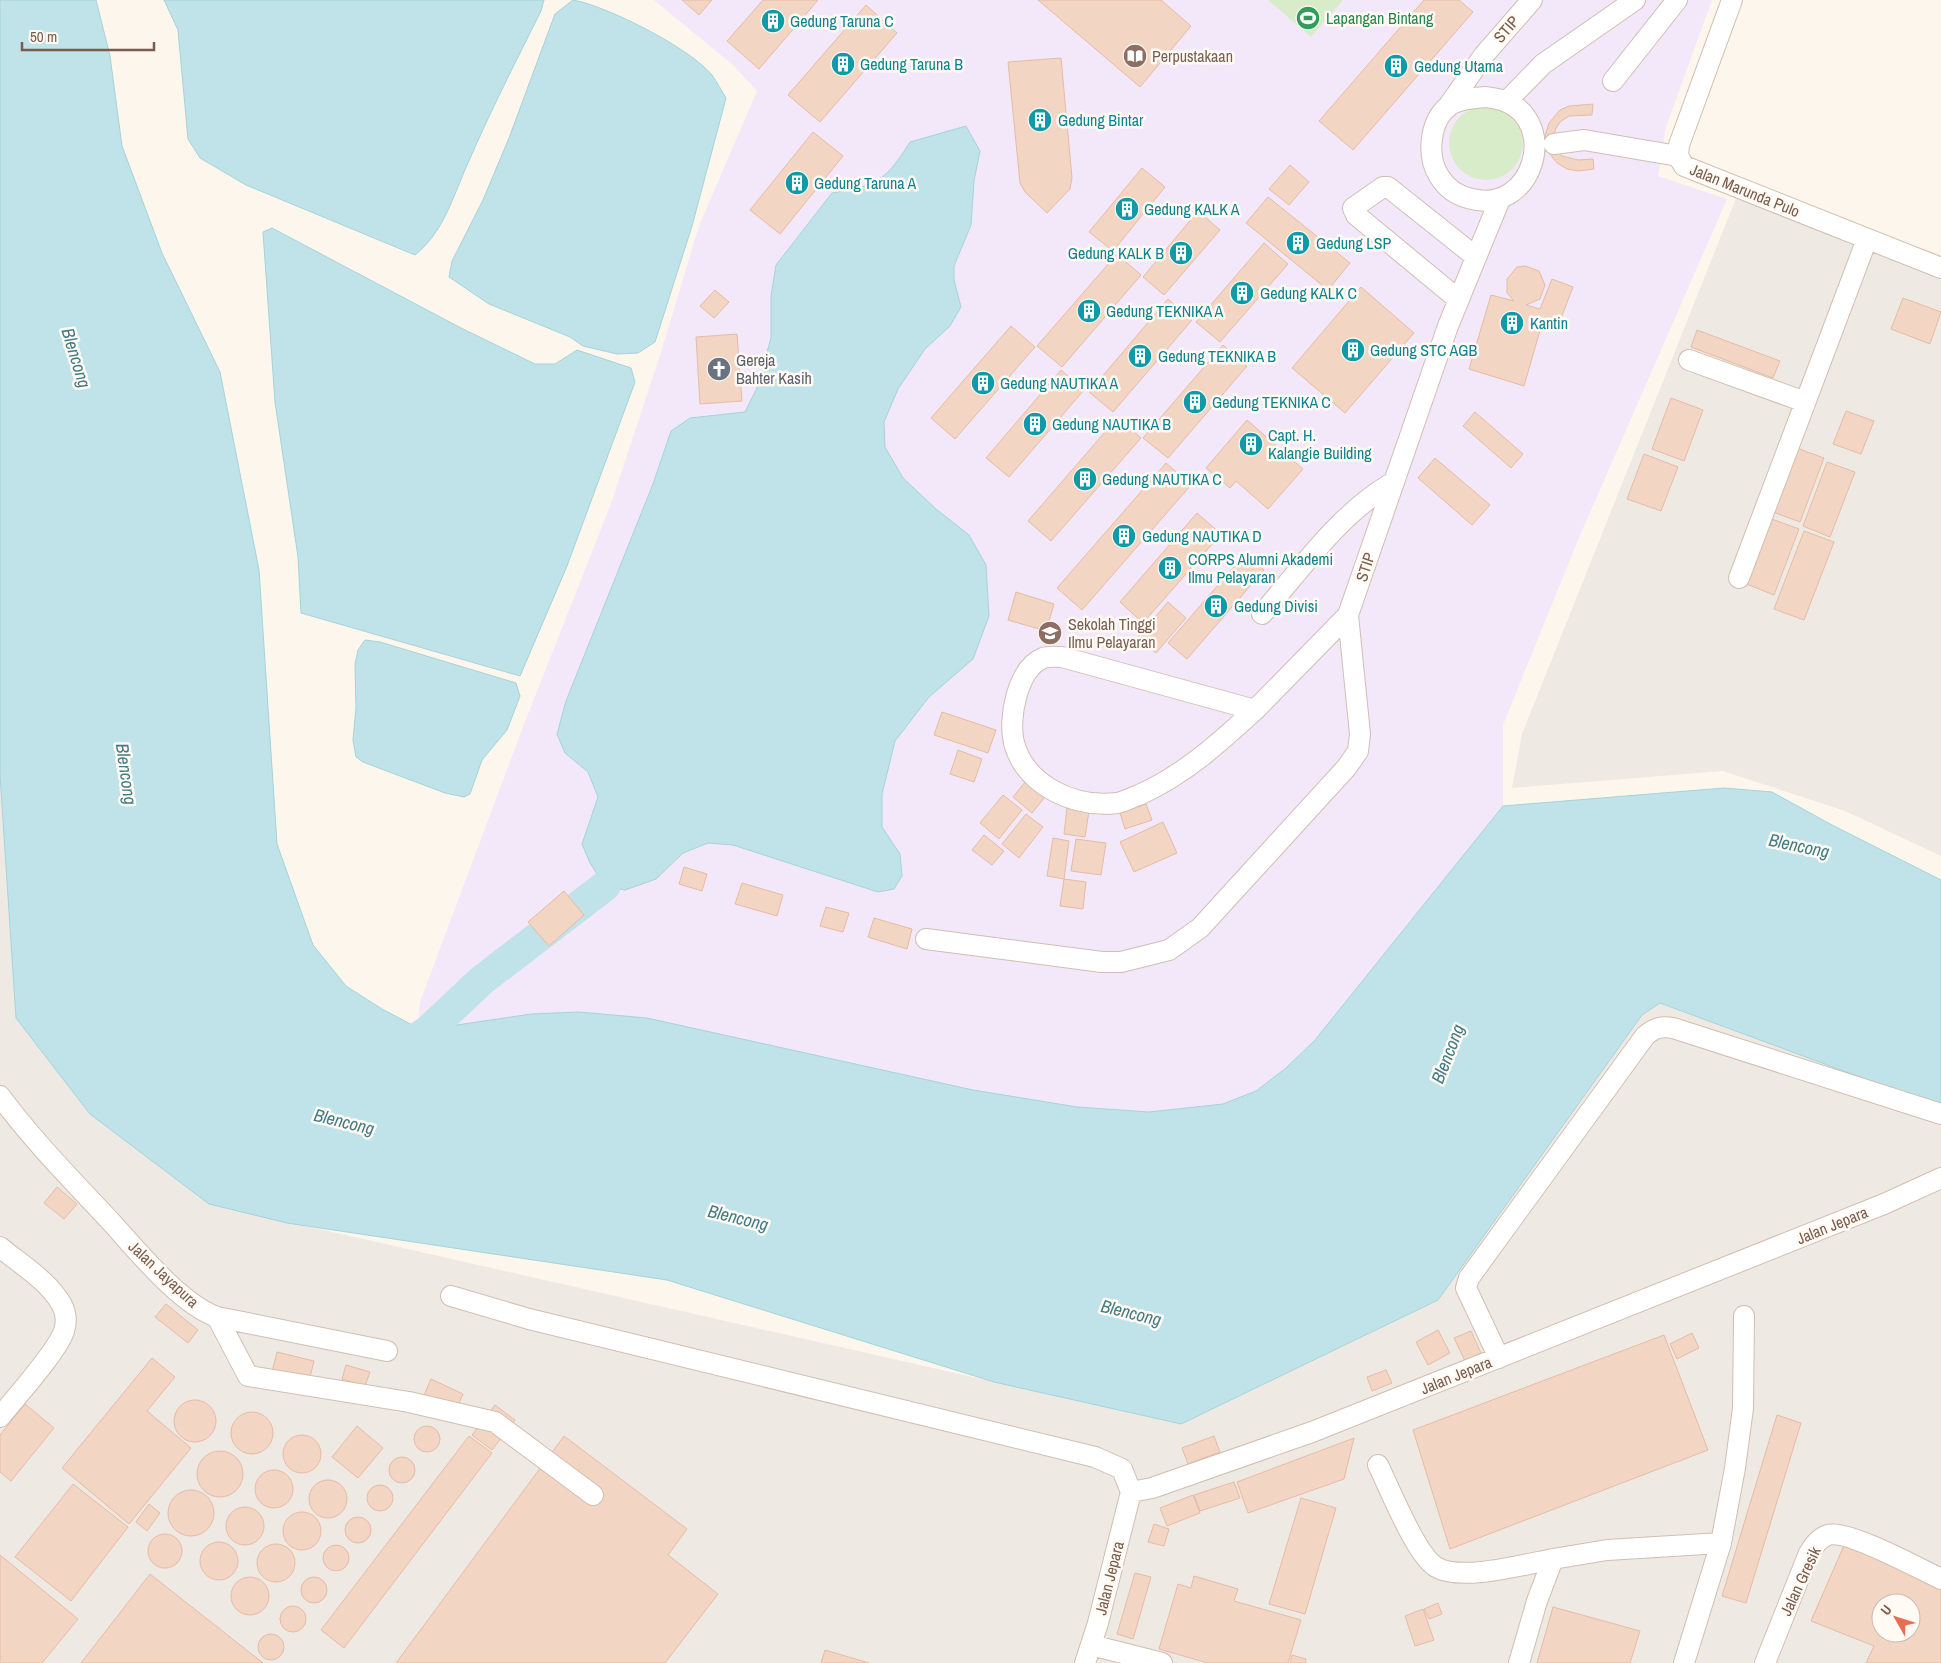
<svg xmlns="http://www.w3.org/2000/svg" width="1941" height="1663" font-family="'Archivo Narrow',sans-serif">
	<rect width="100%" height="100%" fill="#fdf6ec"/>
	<!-- industrial -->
	<path fill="#efe9e4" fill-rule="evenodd" d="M 1741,186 L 1941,255 L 1941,856 L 1845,811 L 1723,771 L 1512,788 L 1522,734 Z
		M 0,775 L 209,1204 L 1180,1424 L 1438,1300 L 1642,1015 L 1660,1003 L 1941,1107 L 1941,1663 L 0,1663 ZM 1881,1603 L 1911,1603 L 1911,1633 L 1881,1633 Z"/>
	<!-- education -->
	<path fill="#f3e8fa" d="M 654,0 L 1712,0 L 1666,127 L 1658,176 L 1727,199 L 1578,540 L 1503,725 L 1503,806 L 1315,1040 L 1286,1068 L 1255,1091 L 1223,1104 L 1197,1108 L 1149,1112 L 1077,1107 L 973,1090 L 647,1018 L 531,1014 L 446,1027 L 418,1028 L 420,1002 L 523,727 L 612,501 L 662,349 L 699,226 L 757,91 L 734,66 Z"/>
	<!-- green -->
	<path fill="#d8ecc9" d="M 1268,0 L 1343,0 L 1311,37 Z
		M1449 143a37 37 0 1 1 74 0a37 37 0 1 1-74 0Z"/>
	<!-- water -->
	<path fill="#bfe3e8" stroke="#a5d3da" d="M 0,0 L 96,0 L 110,56 L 122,146 L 162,253 L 220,372 L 259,570 L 277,844 L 313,945 L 346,986 L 382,1009 L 418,1028 L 430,1029 L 531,1014 L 579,1012 L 647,1018 L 973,1090 L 1077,1107 L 1149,1112 L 1223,1104 L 1256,1091 L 1286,1068 L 1315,1040 L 1503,806 L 1724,788 L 1772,792 L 1832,825 L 1941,880 L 1941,1107 L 1660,1003 L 1642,1015 L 1438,1300 L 1181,1424 L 994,1382 L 667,1280 L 287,1223 L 209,1204 L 90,1114 L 16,1018 L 0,775 Z
		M 164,0 L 544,0 L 541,11 C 516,61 490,112 468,163 C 453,196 444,232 415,255 L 246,185 L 200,158 L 188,139 L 178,30 Z
		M 573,0 C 607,6 690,48 712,75 C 717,82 721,90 726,98 L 692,226 L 655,342 L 638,353 L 617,354 L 583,346 L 570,337 L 489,304 L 449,277 L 452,261 L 483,200 L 509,138 L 555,14 Z
		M 966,126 L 980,151 L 974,181 L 971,225 L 954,266 L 954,280 L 961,307 L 950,326 L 925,349 L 898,389 L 884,422 L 885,447 L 903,478 L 936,509 L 969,535 L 986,565 L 989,616 L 973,659 L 929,697 L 895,741 L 882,794 L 882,827 L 900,854 L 902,876 L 894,889 L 878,892 L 733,845 L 708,843 L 683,853 L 656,879 L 625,890 L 605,886 L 590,863 L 582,844 L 598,797 L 588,772 L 565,753 L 557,734 L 566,701 L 653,484 L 671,431 L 690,418 L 745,412 L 757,388 L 771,338 L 771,296 L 776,265 L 832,193 C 877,185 885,182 910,142 Z
		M 272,228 L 461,328 L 535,364 L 555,364 L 577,350 L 631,368 L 635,382 L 567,566 L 520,676 L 301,613 L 298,557 L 275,402 L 263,232 Z
		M 365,640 L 380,642 L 516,683 L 520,696 L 507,730 L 482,760 L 470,794 L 464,797 L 445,793 L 363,762 L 356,757 L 353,740 L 356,708 L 355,664 L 358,650 Z"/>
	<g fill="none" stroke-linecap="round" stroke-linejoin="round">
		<!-- river -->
		<path stroke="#bfe3e8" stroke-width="31" d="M 395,1054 L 430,1029 L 482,980 L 605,886"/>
	</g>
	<!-- building -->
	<path fill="#f3d5c3" stroke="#e6bba3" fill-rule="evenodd" d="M 682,0 L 712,0 L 699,15 Z
		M 763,0 L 818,0 L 759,69 L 727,41 Z
		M 1038,0 L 1161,0 L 1191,26 L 1140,87 Z
		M 1424,0 L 1459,0 L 1473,12 L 1353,150 L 1319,121 Z
		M 866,5 L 897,33 L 820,122 L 788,95 Z
		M 1061,58 L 1072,178 L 1070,189 L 1047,213 L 1025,192 L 1020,183 L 1008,62 Z
		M 1593,104 L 1592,115 L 1569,116 L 1560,122 L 1556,128 L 1554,135 L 1556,150 L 1562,156 L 1578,160 L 1593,159 L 1594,169 L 1578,171 L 1567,169 L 1557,163 L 1545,148 L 1544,139 L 1549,123 L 1560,110 L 1569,106 Z
		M 813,132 L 843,156 L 780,234 L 750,210 Z
		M 1290,165 L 1309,182 L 1289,205 L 1269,189 Z
		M 1142,168 L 1165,187 L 1113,251 L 1089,232 Z
		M 1268,197 L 1350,263 L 1328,290 L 1246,223 Z
		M 1198,211 L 1220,230 L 1164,295 L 1143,277 Z
		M 1264,243 L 1288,264 L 1220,342 L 1196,322 Z
		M 1117,254 L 1141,275 L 1062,367 L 1037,346 Z
		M 1525,266 L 1539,271 L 1545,285 L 1540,299 L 1526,305 L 1540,309 L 1552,279 L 1573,287 L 1558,326 L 1543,320 L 1524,386 L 1469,369 L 1491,295 L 1514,301 L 1507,293 L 1507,279 L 1517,267 Z
		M 1361,287 L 1414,333 L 1345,413 L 1292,368 Z
		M 715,290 L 729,302 L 714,318 L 700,306 Z
		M 1903,298 L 1941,312 L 1930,344 L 1891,329 Z
		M 1168,299 L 1192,320 L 1113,412 L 1089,392 Z
		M 1011,326 L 1035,347 L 955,439 L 931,418 Z
		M 1697,330 L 1780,361 L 1773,378 L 1691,347 Z
		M 737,334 L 742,401 L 700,404 L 696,337 Z
		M 1223,345 L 1247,366 L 1168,458 L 1143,438 Z
		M 1061,370 L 1084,390 L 1009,477 L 986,458 Z
		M 1671,398 L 1703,410 L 1684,461 L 1652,449 Z
		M 1846,411 L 1874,421 L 1861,454 L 1833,444 Z
		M 1475,412 L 1523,454 L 1511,468 L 1463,426 Z
		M 1118,417 L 1141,438 L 1051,541 L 1028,521 Z
		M 1247,420 L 1303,469 L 1268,509 L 1236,481 L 1230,488 L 1206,468 Z
		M 1794,447 L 1824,458 L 1800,522 L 1770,511 Z
		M 1644,454 L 1678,467 L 1661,511 L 1627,499 Z
		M 1435,458 L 1490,505 L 1472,525 L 1418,478 Z
		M 1827,462 L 1855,472 L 1830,537 L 1803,526 Z
		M 1166,463 L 1191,485 L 1082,610 L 1057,588 Z
		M 1197,513 L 1221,534 L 1143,623 L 1120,602 Z
		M 1769,518 L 1799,529 L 1774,595 L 1744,583 Z
		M 1804,531 L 1834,542 L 1804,620 L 1774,609 Z
		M 1245,554 L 1264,570 L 1187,659 L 1168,643 Z
		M 1016,592 L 1054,604 L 1046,631 L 1008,620 Z
		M 1168,602 L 1186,618 L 1156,653 L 1138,637 Z
		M 942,712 L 996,730 L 988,753 L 934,735 Z
		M 958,750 L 982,759 L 974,782 L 950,774 Z
		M 1025,782 L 1045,797 L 1032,813 L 1013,797 Z
		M 1003,795 L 1022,810 L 999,839 L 980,823 Z
		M 1146,804 L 1152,820 L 1125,829 L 1120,813 Z
		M 1067,808 L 1089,811 L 1085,837 L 1064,834 Z
		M 1026,814 L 1043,827 L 1019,858 L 1002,844 Z
		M 1163,822 L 1177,853 L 1134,872 L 1120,842 Z
		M 984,835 L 1004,851 L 992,865 L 972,850 Z
		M 1053,838 L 1069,841 L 1064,879 L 1047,876 Z
		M 1076,839 L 1106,843 L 1101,875 L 1071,871 Z
		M 684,867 L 707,874 L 702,891 L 679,884 Z
		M 1064,879 L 1086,882 L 1083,909 L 1060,906 Z
		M 742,883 L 783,895 L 777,916 L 735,904 Z
		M 564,891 L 584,915 L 549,946 L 528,922 Z
		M 826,907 L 849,913 L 843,932 L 820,926 Z
		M 874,918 L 912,929 L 907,949 L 868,937 Z
		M 57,1187 L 77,1204 L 64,1219 L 44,1203 Z
		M 166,1304 L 198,1330 L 188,1343 L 155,1317 Z
		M 1438,1330 L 1450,1353 L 1428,1365 L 1416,1342 Z
		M 1471,1331 L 1481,1353 L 1465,1361 L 1454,1338 Z
		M 1692,1333 L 1699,1348 L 1677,1359 L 1670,1344 Z
		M 1664,1335 L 1708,1450 L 1450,1549 L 1413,1430 Z
		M 277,1352 L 314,1361 L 307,1389 L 270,1380 Z
		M 152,1358 L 175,1377 L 147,1411 L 191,1448 L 129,1524 L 62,1468 Z
		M 346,1365 L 370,1372 L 365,1386 L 342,1379 Z
		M 1386,1370 L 1392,1383 L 1372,1391 L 1367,1377 Z
		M 431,1379 L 463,1394 L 455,1412 L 423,1398 Z
		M174 1421a21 21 0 1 1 42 0a21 21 0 1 1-42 0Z
		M 25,1404 L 54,1428 L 11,1481 L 0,1472 L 0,1435 Z
		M 495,1405 L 515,1420 L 492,1450 L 472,1435 Z
		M231 1433a21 21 0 1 1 42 0a21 21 0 1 1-42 0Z
		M 1777,1415 L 1801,1423 L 1746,1603 L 1722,1596 Z
		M414 1439a13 13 0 1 1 26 0a13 13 0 1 1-26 0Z
		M 357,1426 L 383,1448 L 358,1478 L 332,1457 Z
		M283 1454a19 19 0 1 1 38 0a19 19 0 1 1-38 0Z
		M 469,1436 L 492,1453 L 344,1648 L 321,1630 Z
		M 564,1436 L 687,1529 L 668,1555 L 718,1594 L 665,1663 L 396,1663 Z
		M 1214,1436 L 1220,1452 L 1188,1464 L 1182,1448 Z
		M 1354,1438 L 1344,1479 L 1248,1513 L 1237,1482 Z
		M197 1474a23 23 0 1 1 46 0a23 23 0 1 1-46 0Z
		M389 1470a13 13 0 1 1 26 0a13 13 0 1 1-26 0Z
		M255 1489a19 19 0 1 1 38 0a19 19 0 1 1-38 0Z
		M309 1499a19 19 0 1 1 38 0a19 19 0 1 1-38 0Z
		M 1234,1482 L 1240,1498 L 1200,1511 L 1194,1495 Z
		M 73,1484 L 128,1527 L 71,1601 L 15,1557 Z
		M367 1498a13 13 0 1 1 26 0a13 13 0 1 1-26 0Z
		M168 1513a23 23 0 1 1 46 0a23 23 0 1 1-46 0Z
		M 1193,1495 L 1200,1513 L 1167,1526 L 1160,1508 Z
		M 1301,1498 L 1336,1508 L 1305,1614 L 1269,1604 Z
		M 149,1504 L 160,1513 L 147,1531 L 136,1522 Z
		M226 1526a19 19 0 1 1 38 0a19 19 0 1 1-38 0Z
		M283 1531a19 19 0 1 1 38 0a19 19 0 1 1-38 0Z
		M345 1530a13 13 0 1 1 26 0a13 13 0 1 1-26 0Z
		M 1154,1524 L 1169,1529 L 1164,1546 L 1148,1542 Z
		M148 1551a17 17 0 1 1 34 0a17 17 0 1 1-34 0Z
		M200 1561a19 19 0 1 1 38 0a19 19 0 1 1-38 0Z
		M 1845,1543 L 1941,1588 L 1941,1663 L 1866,1663 L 1874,1646 L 1811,1621 ZM 1881,1603 L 1911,1603 L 1911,1633 L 1881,1633 Z
		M257 1563a19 19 0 1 1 38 0a19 19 0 1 1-38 0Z
		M323 1558a13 13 0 1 1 26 0a13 13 0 1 1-26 0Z
		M 0,1555 L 78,1619 L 42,1663 L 0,1663 Z
		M 1135,1573 L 1151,1577 L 1133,1639 L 1117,1634 Z
		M 150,1574 L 263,1663 L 81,1663 Z
		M 1194,1576 L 1238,1589 L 1234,1601 L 1301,1620 L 1288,1663 L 1208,1663 L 1159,1649 L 1178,1584 L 1191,1588 Z
		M301 1590a13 13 0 1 1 26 0a13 13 0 1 1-26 0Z
		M231 1596a19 19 0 1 1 38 0a19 19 0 1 1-38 0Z
		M 1438,1603 L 1442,1614 L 1429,1619 L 1424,1609 Z
		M280 1619a13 13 0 1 1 26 0a13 13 0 1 1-26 0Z
		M 1553,1607 L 1640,1631 L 1630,1663 L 1537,1663 Z
		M 1423,1609 L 1434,1640 L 1415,1646 L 1405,1616 Z
		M258 1647a13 13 0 1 1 26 0a13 13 0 1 1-26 0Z
		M 825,1650 L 869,1663 L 821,1663 Z
		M 1292,1655 L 1306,1659 L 1305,1663 L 1290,1663 Z"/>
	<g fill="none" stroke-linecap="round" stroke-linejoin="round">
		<!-- minor casing -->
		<g stroke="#d1beb0" stroke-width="22">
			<path id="minor" d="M 1732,0 L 1679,145 L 1678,156 L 1684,166 L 1941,268
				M 1613,81 L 1677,0
				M 1486,97 C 1492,98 1499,99 1505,101 C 1560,124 1532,214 1472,199 C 1457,196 1446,188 1439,176 C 1427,157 1429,125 1446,108 C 1455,99 1475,98 1486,97 Z
				M 1506,102 L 1543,64 L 1635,0
				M 1447,108 L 1484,55 L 1532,0
				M 1554,144 L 1584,140 L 1678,156
				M 1459,300 L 1356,215 L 1353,208 L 1383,187 L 1388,187 L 1476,257
				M 1689,360 L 1805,402
				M 1739,578 L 1867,239
				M 1262,614 C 1302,568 1339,514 1392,483
				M 1255,710 C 1219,743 1184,775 1139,795 C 1132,797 1124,802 1117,803 C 1076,808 1026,787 1014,743 C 1008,719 1017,669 1043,658 C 1048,656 1056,657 1062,657 L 1255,710 L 1348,615 L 1448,326 L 1500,199
				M 926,939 L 1102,962 L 1121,962 L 1169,950 L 1200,928 L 1347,767 L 1358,751 L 1360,734 L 1348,615
				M 0,1096 C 34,1142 74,1182 113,1224 C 139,1253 181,1304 217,1317 L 387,1351
				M 0,1247 C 20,1264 49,1281 62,1305 C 66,1313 67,1322 64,1331 C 57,1352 16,1397 0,1417
				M 451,1296 L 529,1319 L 1095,1457 L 1122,1469 L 1131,1492
				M 217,1317 L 248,1376 L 409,1402 L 495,1422 L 593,1495
				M 1499,1358 L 1466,1288 L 1469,1278 L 1645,1036 C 1654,1028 1661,1026 1673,1028 L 1941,1114
				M 1378,1465 C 1390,1489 1416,1555 1436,1567 C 1461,1582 1525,1564 1553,1559
				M 1091,1645 L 1162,1663
				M 1085,1663 L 1098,1623 L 1131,1492 L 1152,1488 L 1312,1432 L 1884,1204 L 1941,1178
				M 1519,1663 L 1537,1601 L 1553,1559 L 1607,1550 L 1721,1543
				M 1684,1663 L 1721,1543 L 1735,1468 L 1743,1408 L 1744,1316
				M 1765,1663 L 1809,1553 C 1814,1545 1819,1538 1828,1535 C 1847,1529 1920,1569 1941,1579"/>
		</g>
		<!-- minor -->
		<use href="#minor" stroke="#fff" stroke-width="20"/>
	</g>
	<!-- icons -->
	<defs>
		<g id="stadium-disc" transform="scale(1.25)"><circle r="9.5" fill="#2e9e5b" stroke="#fffaf3"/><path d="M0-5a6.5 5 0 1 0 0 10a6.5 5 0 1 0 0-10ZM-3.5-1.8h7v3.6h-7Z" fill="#fff"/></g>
		<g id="building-disc" transform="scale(1.25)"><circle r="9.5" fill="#0f9aa8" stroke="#fffaf3"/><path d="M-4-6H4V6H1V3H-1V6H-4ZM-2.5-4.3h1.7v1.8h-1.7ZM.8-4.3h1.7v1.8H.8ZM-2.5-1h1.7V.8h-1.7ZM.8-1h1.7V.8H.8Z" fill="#fff"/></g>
		<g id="library-disc" transform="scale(1.25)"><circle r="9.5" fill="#8d6e63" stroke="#fffaf3"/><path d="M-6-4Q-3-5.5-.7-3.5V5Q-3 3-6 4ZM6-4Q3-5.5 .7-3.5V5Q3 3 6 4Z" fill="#fff"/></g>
		<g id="church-disc" transform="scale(1.25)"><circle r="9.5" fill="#6b7280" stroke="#fffaf3"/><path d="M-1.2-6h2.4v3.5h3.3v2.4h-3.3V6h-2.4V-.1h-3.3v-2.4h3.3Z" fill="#fff"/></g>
		<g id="university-disc" transform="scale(1.25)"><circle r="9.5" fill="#8d6e63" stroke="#fffaf3"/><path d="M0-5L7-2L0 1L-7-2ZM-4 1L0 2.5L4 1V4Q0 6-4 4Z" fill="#fff"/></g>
	</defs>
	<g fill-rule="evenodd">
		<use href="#stadium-disc" x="1308" y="18"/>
		<use href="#building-disc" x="773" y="21"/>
		<use href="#library-disc" x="1135" y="56"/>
		<use href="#building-disc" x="843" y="64"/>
		<use href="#building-disc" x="1396" y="66"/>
		<use href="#building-disc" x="1040" y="120"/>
		<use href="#building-disc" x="797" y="183"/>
		<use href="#building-disc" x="1127" y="209"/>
		<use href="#building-disc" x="1298" y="243"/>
		<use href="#building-disc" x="1181" y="253"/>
		<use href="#building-disc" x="1242" y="293"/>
		<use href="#building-disc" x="1089" y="311"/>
		<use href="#building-disc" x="1512" y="323"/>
		<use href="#building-disc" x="1353" y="350"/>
		<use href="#building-disc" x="1140" y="356"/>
		<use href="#church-disc" x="719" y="369"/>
		<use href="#building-disc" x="983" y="383"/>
		<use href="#building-disc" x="1195" y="402"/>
		<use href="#building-disc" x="1035" y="424"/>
		<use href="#building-disc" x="1251" y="444"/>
		<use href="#building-disc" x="1085" y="479"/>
		<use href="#building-disc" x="1124" y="536"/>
		<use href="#building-disc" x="1170" y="568"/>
		<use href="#building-disc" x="1216" y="606"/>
		<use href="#university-disc" x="1050" y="633"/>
	</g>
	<g text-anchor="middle" stroke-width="5" stroke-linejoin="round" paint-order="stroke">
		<!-- leisure labels -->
		<g font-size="16" fill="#27864d" stroke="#fffaf3" text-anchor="start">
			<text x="1326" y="24">Lapangan Bintang</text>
		</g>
		<!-- culture labels -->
		<g font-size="16" fill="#0d838f" stroke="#fffaf3" text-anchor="start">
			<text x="790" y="27">Gedung Taruna C</text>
			<text x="860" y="70">Gedung Taruna B</text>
			<text x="1414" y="72">Gedung Utama</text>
			<text x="1058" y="126">Gedung Bintar</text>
			<text x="814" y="189">Gedung Taruna A</text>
			<text x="1144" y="215">Gedung KALK A</text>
			<text x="1316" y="249">Gedung LSP</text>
			<text x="1164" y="259" text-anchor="end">Gedung KALK B</text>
			<text x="1260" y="299">Gedung KALK C</text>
			<text x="1106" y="317">Gedung TEKNIKA A</text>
			<text x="1530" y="329">Kantin</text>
			<text x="1370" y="356">Gedung STC AGB</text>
			<text x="1158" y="362">Gedung TEKNIKA B</text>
			<text x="1000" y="389">Gedung NAUTIKA A</text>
			<text x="1212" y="408">Gedung TEKNIKA C</text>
			<text x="1052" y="430">Gedung NAUTIKA B</text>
			<text x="1268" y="441">Capt. H.<tspan x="1268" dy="18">Kalangie Building</tspan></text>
			<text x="1102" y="485">Gedung NAUTIKA C</text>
			<text x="1142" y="542">Gedung NAUTIKA D</text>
			<text x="1188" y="565">CORPS Alumni Akademi<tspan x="1188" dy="18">Ilmu Pelayaran</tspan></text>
			<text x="1234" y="612">Gedung Divisi</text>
		</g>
		<!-- street labels -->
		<g font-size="16" fill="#7a5c4d" stroke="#fffaf3">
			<text transform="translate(1506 29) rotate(-49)" y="6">STIP</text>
			<text transform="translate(1745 190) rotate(22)" y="6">Jalan Marunda Pulo</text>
			<text transform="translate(1365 567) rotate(-72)" y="6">STIP</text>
			<text transform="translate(1832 1225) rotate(-22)" y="6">Jalan Jepara</text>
			<text transform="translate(164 1274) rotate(43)" y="6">Jalan Jayapura</text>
			<text transform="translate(1456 1375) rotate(-22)" y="6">Jalan Jepara</text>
			<text transform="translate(1109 1578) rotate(-76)" y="6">Jalan Jepara</text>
			<text transform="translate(1800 1581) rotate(-65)" y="6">Jalan Gresik</text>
		</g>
		<!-- education labels -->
		<g font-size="16" fill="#785e54" stroke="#fffaf3" text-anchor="start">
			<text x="1152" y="62">Perpustakaan</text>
			<text x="1068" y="630">Sekolah Tinggi<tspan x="1068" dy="18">Ilmu Pelayaran</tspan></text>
		</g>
		<!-- worship labels -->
		<g font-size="16" fill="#5b616d" stroke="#fffaf3" text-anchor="start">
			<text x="736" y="366">Gereja<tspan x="736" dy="18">Bahter Kasih</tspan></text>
		</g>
		<!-- water labels -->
		<g font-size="18" font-style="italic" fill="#437c86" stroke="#fffaf3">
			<text transform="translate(76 358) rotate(73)" y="6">Blencong</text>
			<text transform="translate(126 774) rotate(82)" y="6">Blencong</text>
			<text transform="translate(1799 846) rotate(12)" y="6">Blencong</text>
			<text transform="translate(1448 1054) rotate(-69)" y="6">Blencong</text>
			<text transform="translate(344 1122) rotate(14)" y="6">Blencong</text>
			<text transform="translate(738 1218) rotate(14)" y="6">Blencong</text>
			<text transform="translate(1131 1313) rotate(14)" y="6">Blencong</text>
		</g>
	</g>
	<!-- north arrow -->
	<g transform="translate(1896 1618) rotate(309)"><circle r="24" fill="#fffaf3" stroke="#cabbb1"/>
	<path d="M0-4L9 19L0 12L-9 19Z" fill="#e76f51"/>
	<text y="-8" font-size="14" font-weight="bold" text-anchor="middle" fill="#7a5c4d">U</text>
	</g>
	<!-- scale -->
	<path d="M22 42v8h132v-8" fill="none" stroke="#7a5c4d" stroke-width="2.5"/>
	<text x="30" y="42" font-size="15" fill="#7a5c4d" stroke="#fffaf3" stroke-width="4" paint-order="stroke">50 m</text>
</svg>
